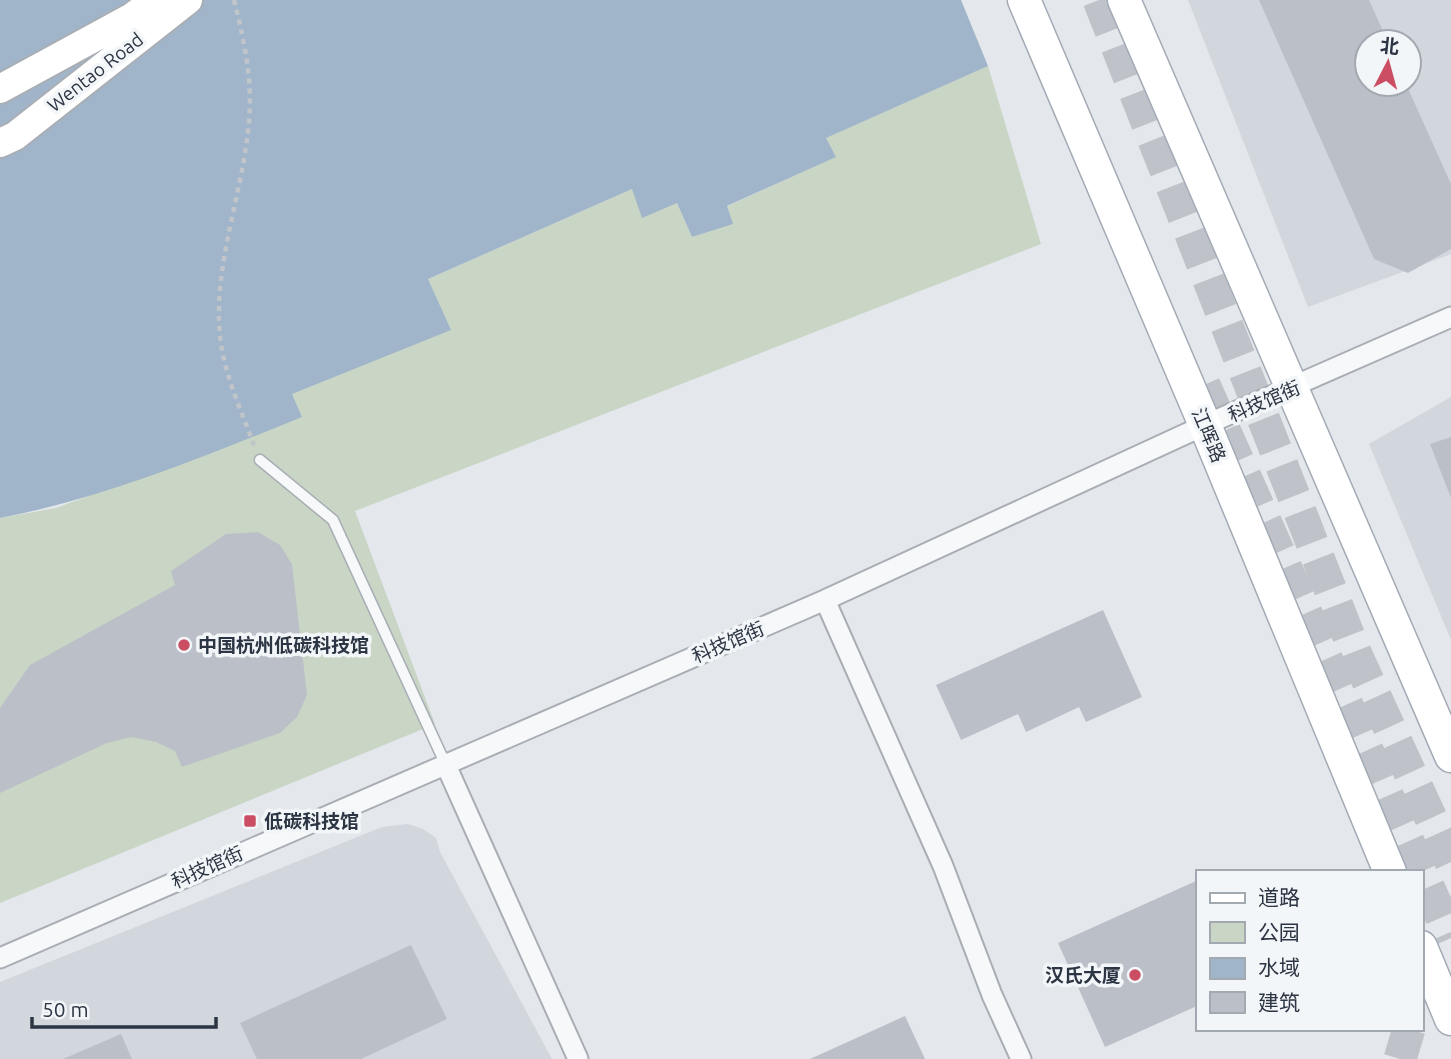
<svg xmlns="http://www.w3.org/2000/svg" width="1451" height="1059" font-family="Ubuntu,'Noto Sans SC',sans-serif">
	<rect width="100%" height="100%" fill="#e4e7eb"/>
	<!-- built -->
	<path fill="#d2d6dd" fill-rule="evenodd" d="M 1188,0 L 1451,0 L 1451,254 L 1308,307 ZM 1367,42 L 1409,42 L 1409,84 L 1367,84 Z
		M 1451,397 L 1451,640 L 1369,444 Z
		M 408,824 L 423,829 L 436,838 L 440,852 L 552,1059 L 0,1059 L 0,982 L 382,827 Z"/>
	<!-- green -->
	<path fill="#c9d5c5" d="M 988,66 L 1041,244 L 355,511 L 435,724 L 0,903 L 0,518 L 56,508 L 302,417 L 291,394 L 450,330 L 428,279 L 632,189 L 677,203 L 692,237 L 732,224 L 726,207 L 835,157 L 825,138 Z"/>
	<!-- water -->
	<path fill="#a0b5ca" d="M 0,0 L 961,0 L 988,66 L 826,138 L 836,157 L 727,206 L 733,224 L 692,237 L 677,203 L 642,218 L 632,189 L 428,279 L 451,330 L 292,394 L 302,417 C 203,457 105,498 0,518 Z"/>
	<!-- building -->
	<path fill="#bbc0c8" d="M 1259,0 L 1369,0 L 1388,42 L 1367,42 L 1367,84 L 1406,84 L 1451,184 L 1451,249 L 1408,273 L 1374,259 Z
		M 1451,437 L 1451,498 L 1430,444 Z
		M 258,532 L 280,545 L 292,564 L 307,695 L 297,717 L 280,733 L 182,767 L 175,751 L 156,742 L 131,737 L 107,743 L 0,793 L 0,708 L 30,665 L 175,585 L 171,571 L 226,534 Z
		M 1103,610 L 1142,697 L 1086,722 L 1079,707 L 1026,732 L 1018,714 L 961,740 L 936,685 Z
		M 1196,881 L 1197,1006 L 1105,1047 L 1058,943 Z
		M 411,945 L 447,1019 L 361,1059 L 257,1059 L 240,1023 Z
		M 905,1016 L 925,1059 L 810,1059 Z
		M 121,1034 L 132,1059 L 63,1059 Z"/>
	<g fill="none" stroke-linecap="round" stroke-linejoin="round">
		<!-- trunk-tunnel -->
		<path stroke="#bfc3c9" stroke-width="33" stroke-dasharray="33 17" stroke-linecap="butt" d="M 1099,0 L 1357,657 L 1451,862
			M 1204,385 L 1451,938
			M 1400,1059 L 1409,1029"/>
		<!-- service casing -->
		<g stroke="#a9aeb5" stroke-width="13">
			<path id="service" d="M 260,460 L 333,520 L 445,763"/>
		</g>
		<!-- minor casing -->
		<g stroke="#a9aeb5" stroke-width="23">
			<path id="minor" d="M 825,600 L 943,866 L 992,995 L 1021,1059
				M 445,763 L 578,1059
				M 0,958 L 825,600 L 1205,425 L 1451,317"/>
		</g>
		<!-- secondary casing -->
		<g stroke="#a9aeb5" stroke-width="32">
			<path id="secondary" d="M 0,89 L 132,17 L 155,0
				M 0,143 L 15,136 L 188,0"/>
		</g>
		<!-- primary casing -->
		<g stroke="#a3abb6" stroke-width="35">
			<path id="primary" d="M 1024,0 L 1205,425 L 1390,872
				M 1124,0 L 1451,756
				M 1421,947 L 1451,1019"/>
		</g>
		<!-- path -->
		<path stroke="#c1c5ca" stroke-width="4.5" stroke-dasharray="5 5" stroke-linecap="butt" d="M 234,0 C 245,44 254,85 248,131 C 241,198 213,268 220,336 C 224,375 242,412 255,448"/>
		<!-- service -->
		<use href="#service" stroke="#f6f8f9" stroke-width="10"/>
		<!-- minor -->
		<use href="#minor" stroke="#f6f8f9" stroke-width="19"/>
		<!-- secondary -->
		<use href="#secondary" stroke="#fff" stroke-width="28"/>
		<!-- primary -->
		<use href="#primary" stroke="#fff" stroke-width="32"/>
	</g>
	<!-- markers -->
	<g fill="#cb4e64" stroke="#f3f6f8" stroke-width="2.5">
		<circle cx="184" cy="645" r="7"/>
		<rect x="243" y="814" width="14" height="14" rx="3.5"/>
		<circle cx="1135" cy="975" r="7"/>
	</g>
	<g text-anchor="middle" stroke-width="7" stroke-linejoin="round" paint-order="stroke">
		<!-- street labels -->
		<g font-size="19" fill="#2c3543" stroke="#f3f6f8">
			<text transform="translate(95 72) rotate(-38)" y="7">Wentao Road</text>
			<text transform="translate(1264 401) rotate(-23)" y="7">科技馆街</text>
			<text transform="translate(1209 435) rotate(67)" y="7">江晖路</text>
			<text transform="translate(728 642) rotate(-23)" y="7">科技馆街</text>
			<text transform="translate(207 867) rotate(-24)" y="7">科技馆街</text>
		</g>
		<!-- poi labels -->
		<g font-size="19" font-weight="bold" fill="#2c3543" stroke="#f3f6f8" text-anchor="start">
			<text x="198" y="652">中国杭州低碳科技馆</text>
			<text x="264" y="828">低碳科技馆</text>
			<text x="1121" y="982" text-anchor="end">汉氏大厦</text>
		</g>
	</g>
	<!-- legend -->
	<rect x="1196" y="870" width="228" height="161" fill="#f3f6f8" stroke="#a3a9b0" stroke-width="2"/>
	<rect x="1210" y="893" width="35" height="10" fill="#ffffff" stroke="#a3a9b0" stroke-width="2"/>
	<text x="1258" y="905" font-size="21" fill="#2c3543">道路</text>
	<rect x="1210" y="922" width="35" height="21" fill="#c9d5c5" stroke="#a3a9b0" stroke-width="2"/>
	<text x="1258" y="940" font-size="21" fill="#2c3543">公园</text>
	<rect x="1210" y="958" width="35" height="21" fill="#a0b5ca" stroke="#a3a9b0" stroke-width="2"/>
	<text x="1258" y="975" font-size="21" fill="#2c3543">水域</text>
	<rect x="1210" y="992" width="35" height="21" fill="#bbc0c8" stroke="#a3a9b0" stroke-width="2"/>
	<text x="1258" y="1010" font-size="21" fill="#2c3543">建筑</text>
	<!-- north arrow -->
	<g transform="translate(1388 63) rotate(6)"><circle r="33" fill="#f3f6f8" stroke="#a3a9b0" stroke-width="2"/>
	<path d="M0-5L12 26L0 18L-12 26Z" fill="#cb4e64"/>
	<text y="-10" font-size="19" font-weight="bold" text-anchor="middle" fill="#2c3543">北</text>
	</g>
	<!-- scale -->
	<path d="M32 1017v10h184v-10" fill="none" stroke="#2c3543" stroke-width="3.5"/>
	<text x="42" y="1017" font-size="21" fill="#2c3543" stroke="#f3f6f8" stroke-width="5" paint-order="stroke">50 m</text>
</svg>
